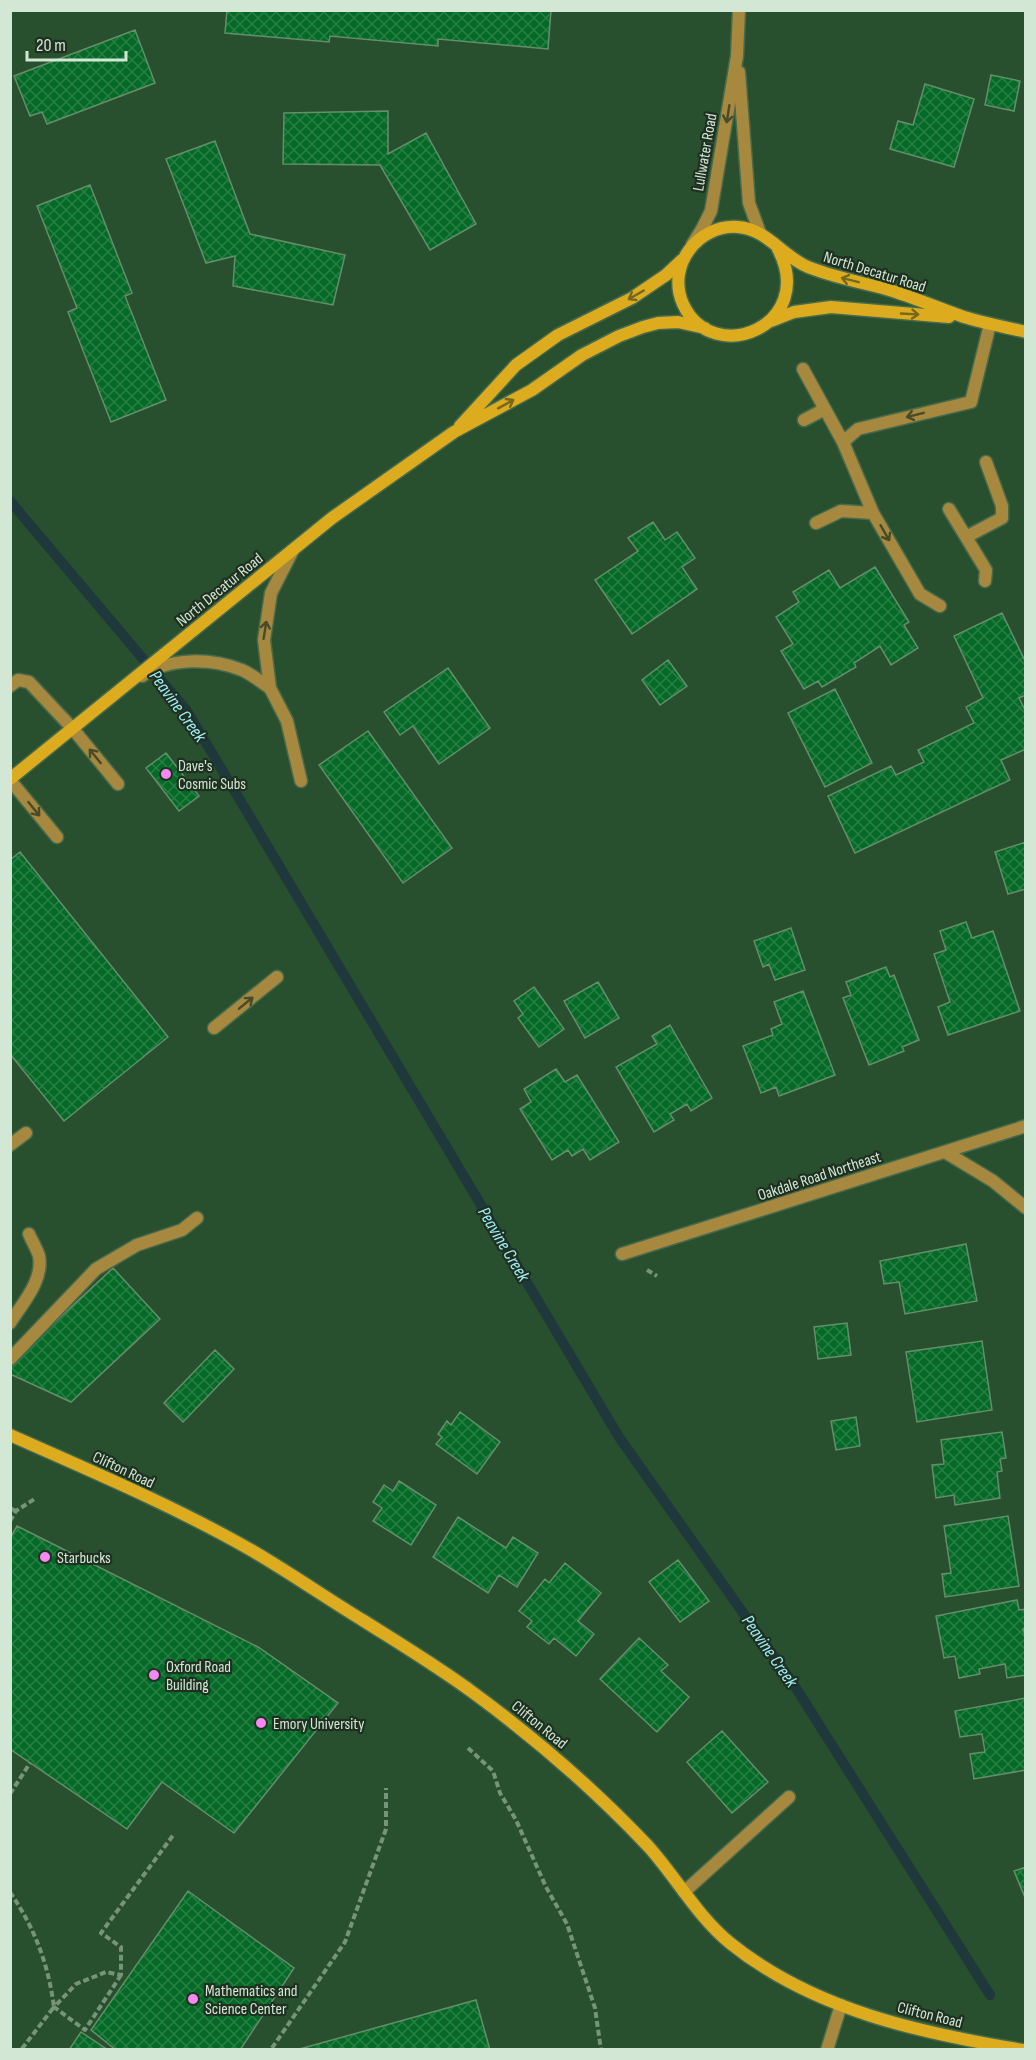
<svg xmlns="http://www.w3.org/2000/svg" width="1036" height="2060" font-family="'Sofia Sans Condensed',sans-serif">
	<defs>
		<pattern id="building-cross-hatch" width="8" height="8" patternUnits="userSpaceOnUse" patternTransform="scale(1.5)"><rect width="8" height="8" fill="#056927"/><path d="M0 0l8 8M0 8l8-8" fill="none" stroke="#297e45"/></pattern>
	</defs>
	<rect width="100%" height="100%" fill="#284f2e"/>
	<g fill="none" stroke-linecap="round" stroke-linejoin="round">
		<!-- stream -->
		<path stroke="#1e383c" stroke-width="10" d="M 10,501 L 187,711 L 619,1437 L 794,1685 L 990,1995"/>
	</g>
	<!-- building -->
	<path fill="url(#building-cross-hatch)" stroke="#658e6a" stroke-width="1.5" d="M 227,10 L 551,10 L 548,49 L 438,39 L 438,46 L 330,36 L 329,42 L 225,33 Z
		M 135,30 L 155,83 L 47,124 L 42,112 L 30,116 L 14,76 Z
		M 991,75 L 1020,81 L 1014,111 L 985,105 Z
		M 925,84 L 974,99 L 954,167 L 890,149 L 898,121 L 913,125 Z
		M 388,111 L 388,154 L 426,133 L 476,224 L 430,250 L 380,165 L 283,164 L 284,113 Z
		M 215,141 L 250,234 L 345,255 L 333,305 L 233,286 L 235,256 L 206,263 L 166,159 Z
		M 90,185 L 132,293 L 125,296 L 166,400 L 111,422 L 68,312 L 77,308 L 37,206 Z
		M 653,522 L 665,540 L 677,532 L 695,558 L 682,567 L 697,589 L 632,634 L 595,580 L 638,551 L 628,538 Z
		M 875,567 L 909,622 L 904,625 L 918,648 L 891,665 L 880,646 L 854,663 L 856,667 L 822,687 L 818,681 L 804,689 L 781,651 L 793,644 L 776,617 L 799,602 L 793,592 L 829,570 L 840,588 Z
		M 1002,613 L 1026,663 L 1026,695 L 1019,698 L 1026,712 L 1026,749 L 1001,760 L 1010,780 L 855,853 L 828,796 L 891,766 L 896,775 L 924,762 L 918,750 L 974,723 L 966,707 L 983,698 L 954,636 Z
		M 668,660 L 687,686 L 660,705 L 642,680 Z
		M 448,668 L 490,728 L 439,764 L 413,726 L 400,735 L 384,712 Z
		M 835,689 L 872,763 L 825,787 L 788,713 Z
		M 368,731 L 452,848 L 403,883 L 319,765 Z
		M 166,753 L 199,796 L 179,811 L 146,768 Z
		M 1026,842 L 1026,889 L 1008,894 L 995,852 Z
		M 20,852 L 168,1037 L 64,1121 L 10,1054 L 10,860 Z
		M 966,922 L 972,938 L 993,931 L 1020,1011 L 948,1035 L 938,1007 L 950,1002 L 934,954 L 946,950 L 940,931 Z
		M 791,928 L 805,970 L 775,980 L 769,964 L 763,967 L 754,941 Z
		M 886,967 L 890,977 L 894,975 L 919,1040 L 902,1047 L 904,1051 L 869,1065 L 843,998 L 851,995 L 846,982 Z
		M 598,982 L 619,1018 L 585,1038 L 564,1001 Z
		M 534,987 L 564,1029 L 539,1047 L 518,1018 L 523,1014 L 514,1001 Z
		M 803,991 L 835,1075 L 779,1096 L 776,1087 L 761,1093 L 743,1046 L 773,1035 L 771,1029 L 782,1024 L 774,1002 Z
		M 670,1025 L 712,1098 L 691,1111 L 687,1104 L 670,1114 L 674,1120 L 654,1132 L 616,1067 L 657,1044 L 652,1036 Z
		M 556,1069 L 565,1082 L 577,1075 L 619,1142 L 590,1160 L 583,1149 L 572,1156 L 568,1150 L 552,1160 L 520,1109 L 531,1102 L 524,1089 Z
		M 966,1244 L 977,1301 L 905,1314 L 899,1282 L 884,1284 L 880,1261 Z
		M 113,1268 L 160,1319 L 71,1402 L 10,1374 L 10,1364 Z
		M 847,1323 L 851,1355 L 818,1359 L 814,1327 Z
		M 982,1341 L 992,1410 L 917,1422 L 906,1352 Z
		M 215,1350 L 234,1369 L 183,1422 L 164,1403 Z
		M 460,1412 L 500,1442 L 477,1474 L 436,1444 L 442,1437 L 438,1434 L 447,1421 L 451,1425 Z
		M 856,1417 L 860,1446 L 836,1450 L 831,1421 Z
		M 1002,1432 L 1006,1458 L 1000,1459 L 1002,1471 L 997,1472 L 1000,1498 L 955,1505 L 954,1495 L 936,1498 L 932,1465 L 944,1464 L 941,1440 Z
		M 399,1481 L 436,1505 L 411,1545 L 373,1521 L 382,1508 L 373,1502 L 384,1485 L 393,1491 Z
		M 1008,1516 L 1019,1586 L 945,1597 L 942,1574 L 951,1573 L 944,1526 Z
		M 458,1517 L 506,1548 L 513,1537 L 538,1553 L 517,1587 L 499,1575 L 488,1593 L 433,1557 Z
		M 17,1526 L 258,1647 L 338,1703 L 234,1833 L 162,1782 L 127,1829 L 10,1749 L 10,1538 Z
		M 678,1560 L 709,1601 L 680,1622 L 649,1582 Z
		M 565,1563 L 601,1593 L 578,1621 L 594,1634 L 576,1656 L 554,1638 L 549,1644 L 527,1627 L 532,1621 L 519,1611 L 545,1579 L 549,1583 Z
		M 1017,1600 L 1019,1610 L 1026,1609 L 1026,1628 L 1023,1629 L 1026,1640 L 1026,1675 L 1007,1678 L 1005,1664 L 979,1669 L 980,1674 L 959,1678 L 955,1656 L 944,1658 L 936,1616 Z
		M 639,1638 L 668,1665 L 661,1671 L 689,1697 L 657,1732 L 600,1679 Z
		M 1026,1698 L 1026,1770 L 974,1779 L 970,1754 L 985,1752 L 982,1734 L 960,1737 L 955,1711 Z
		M 722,1731 L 768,1782 L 732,1813 L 687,1762 Z
		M 1026,1867 L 1026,1900 L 1014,1871 Z
		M 188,1891 L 294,1968 L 240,2050 L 116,2050 L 91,2030 Z
		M 476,2000 L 490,2050 L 296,2050 Z
		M 81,2032 L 108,2050 L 69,2050 Z"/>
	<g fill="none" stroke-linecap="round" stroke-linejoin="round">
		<!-- service casing -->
		<g stroke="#476a4c" stroke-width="15">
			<path id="service" d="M 803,369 L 843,442 L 873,513 L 920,594 L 940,606
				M 804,420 L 825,409
				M 843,442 L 858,429 L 971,402 L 990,324
				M 949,509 L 986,570 L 985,581
				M 816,523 L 841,511 L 873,513
				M 966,537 L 1002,518 L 1002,506 L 986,462
				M 293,550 L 271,593 L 264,640 L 270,688 L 287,721 L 301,781
				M 142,676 C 170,657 211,658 242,670 C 251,674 261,682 270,688
				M 10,686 L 18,680 L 29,682 L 73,729 L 118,784
				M 10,780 L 57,837
				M 214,1028 L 277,977
				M 10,1145 L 26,1133
				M 10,1323 C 22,1304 44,1280 39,1256 C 37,1249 32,1241 29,1234
				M 10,1359 L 96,1269 L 137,1245 L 182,1230 L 197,1218
				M 684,1892 L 789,1797"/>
		</g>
		<!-- minor casing -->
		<g stroke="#476a4c" stroke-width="15">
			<path id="minor" d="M 739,72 L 749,203 L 760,233
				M 692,245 L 702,229 L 711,211 L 737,56 L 739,10
				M 945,1152 L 993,1181 L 1026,1208
				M 622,1254 L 1026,1126
				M 827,2050 L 841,2005"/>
		</g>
		<!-- secondary casing -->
		<g stroke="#476a4c" stroke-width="15">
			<path id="secondary" d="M 778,249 C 818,325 713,369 683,304 C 666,266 698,224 738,227 C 767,229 782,256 808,267 C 833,277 860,282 886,289 C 913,297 938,308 964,317 C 984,323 1005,327 1026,332
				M 771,321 L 794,312 L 831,307 L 949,317
				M 460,426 L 516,365 L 558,335 L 632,298 L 666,275 L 682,260
				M 10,779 L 332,518 L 454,432 L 532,390 L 582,355 L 619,336 L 643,327 L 658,323 L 678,322 L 705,328
				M 10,1435 C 91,1471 174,1506 251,1550 C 289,1572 326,1598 364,1621 C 402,1645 440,1668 475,1694 C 539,1741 594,1789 648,1846 C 676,1877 697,1916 730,1943 C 813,2010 920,2033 1023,2050"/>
		</g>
		<!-- path -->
		<path stroke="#759479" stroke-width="4" stroke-dasharray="6 3" stroke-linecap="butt" d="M 647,1270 L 657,1276
			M 10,1508 L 16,1511
			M 10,1521 L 16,1511 L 36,1498
			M 468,1748 L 493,1771 L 500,1793 L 516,1820 L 546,1887 L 567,1924 L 595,2008 L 601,2050
			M 10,1794 L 30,1763
			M 10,1892 C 35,1929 48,1963 54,2007 L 21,2050
			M 121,1975 L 85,2030 L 54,2007 L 76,1984 L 106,1972 L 121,1975 L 121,1947 L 101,1933 L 174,1834
			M 272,2048 L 345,1942 L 386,1829 L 386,1788"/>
		<!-- service -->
		<use href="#service" stroke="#a6883e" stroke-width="12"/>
		<!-- minor -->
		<use href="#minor" stroke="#a6883e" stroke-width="12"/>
		<!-- secondary -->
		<use href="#secondary" stroke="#dcac1e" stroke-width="12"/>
	</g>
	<!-- one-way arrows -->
	<defs><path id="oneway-shaft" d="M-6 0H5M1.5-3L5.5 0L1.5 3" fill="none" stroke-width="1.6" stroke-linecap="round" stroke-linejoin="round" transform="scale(1.5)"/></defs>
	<g stroke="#484a2a">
		<use href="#oneway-shaft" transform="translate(728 114) rotate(99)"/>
		<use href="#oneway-shaft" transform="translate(915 415) rotate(166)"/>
		<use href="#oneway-shaft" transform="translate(885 533) rotate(60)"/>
		<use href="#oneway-shaft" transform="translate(265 630) rotate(-81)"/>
		<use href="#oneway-shaft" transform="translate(95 756) rotate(-129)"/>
		<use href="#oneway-shaft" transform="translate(34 809) rotate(51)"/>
		<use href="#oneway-shaft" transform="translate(246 1003) rotate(-39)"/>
	</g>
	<g stroke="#746820">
		<use href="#oneway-shaft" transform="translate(850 280) rotate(-166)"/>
		<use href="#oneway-shaft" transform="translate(636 295) rotate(150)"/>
		<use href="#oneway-shaft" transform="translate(910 314) rotate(3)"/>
		<use href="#oneway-shaft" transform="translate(506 404) rotate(-29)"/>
	</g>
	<!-- markers -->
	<g fill="#f38af1" stroke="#1f3021" stroke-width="2">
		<circle cx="166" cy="774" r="6"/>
		<circle cx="45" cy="1557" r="6"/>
		<circle cx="154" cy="1675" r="6"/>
		<circle cx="261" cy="1723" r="6"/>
		<circle cx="193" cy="1999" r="6"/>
	</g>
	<g text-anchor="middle" stroke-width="4.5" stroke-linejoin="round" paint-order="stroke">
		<!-- street labels -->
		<g font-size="16" fill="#d2e7d4" stroke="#1f3021">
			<text transform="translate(704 152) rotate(-80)" y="6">Lullwater Road</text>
			<text transform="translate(875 271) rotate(17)" y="6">North Decatur Road</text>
			<text transform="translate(219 589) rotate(-39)" y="6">North Decatur Road</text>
			<text transform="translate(819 1175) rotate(-18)" y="6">Oakdale Road Northeast</text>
			<text transform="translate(124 1469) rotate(25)" y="6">Clifton Road</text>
			<text transform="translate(540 1724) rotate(39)" y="6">Clifton Road</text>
			<text transform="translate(930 2014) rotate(14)" y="6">Clifton Road</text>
		</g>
		<!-- poi labels -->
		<g font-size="16" fill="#d2e7d4" stroke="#1f3021" text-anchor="start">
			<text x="178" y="771">Dave's<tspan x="178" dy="18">Cosmic Subs</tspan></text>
			<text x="57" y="1563">Starbucks</text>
			<text x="166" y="1672">Oxford Road<tspan x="166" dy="18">Building</tspan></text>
			<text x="273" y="1729">Emory University</text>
			<text x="205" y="1996">Mathematics and<tspan x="205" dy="18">Science Center</tspan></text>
		</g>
		<!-- water labels -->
		<g font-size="18" font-style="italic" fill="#a2effa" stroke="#1f3021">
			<text transform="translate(178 706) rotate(54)" y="6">Peavine Creek</text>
			<text transform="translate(504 1244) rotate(59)" y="6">Peavine Creek</text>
			<text transform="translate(770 1651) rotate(55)" y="6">Peavine Creek</text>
		</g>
	</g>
	<!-- border -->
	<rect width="1036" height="2060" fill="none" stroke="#d2e7d4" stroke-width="24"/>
	<!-- scale -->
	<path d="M27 51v9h99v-9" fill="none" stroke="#d2e7d4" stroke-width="3"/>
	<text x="36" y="51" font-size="18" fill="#d2e7d4" stroke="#1f3021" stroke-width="4.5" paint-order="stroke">20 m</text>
</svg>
